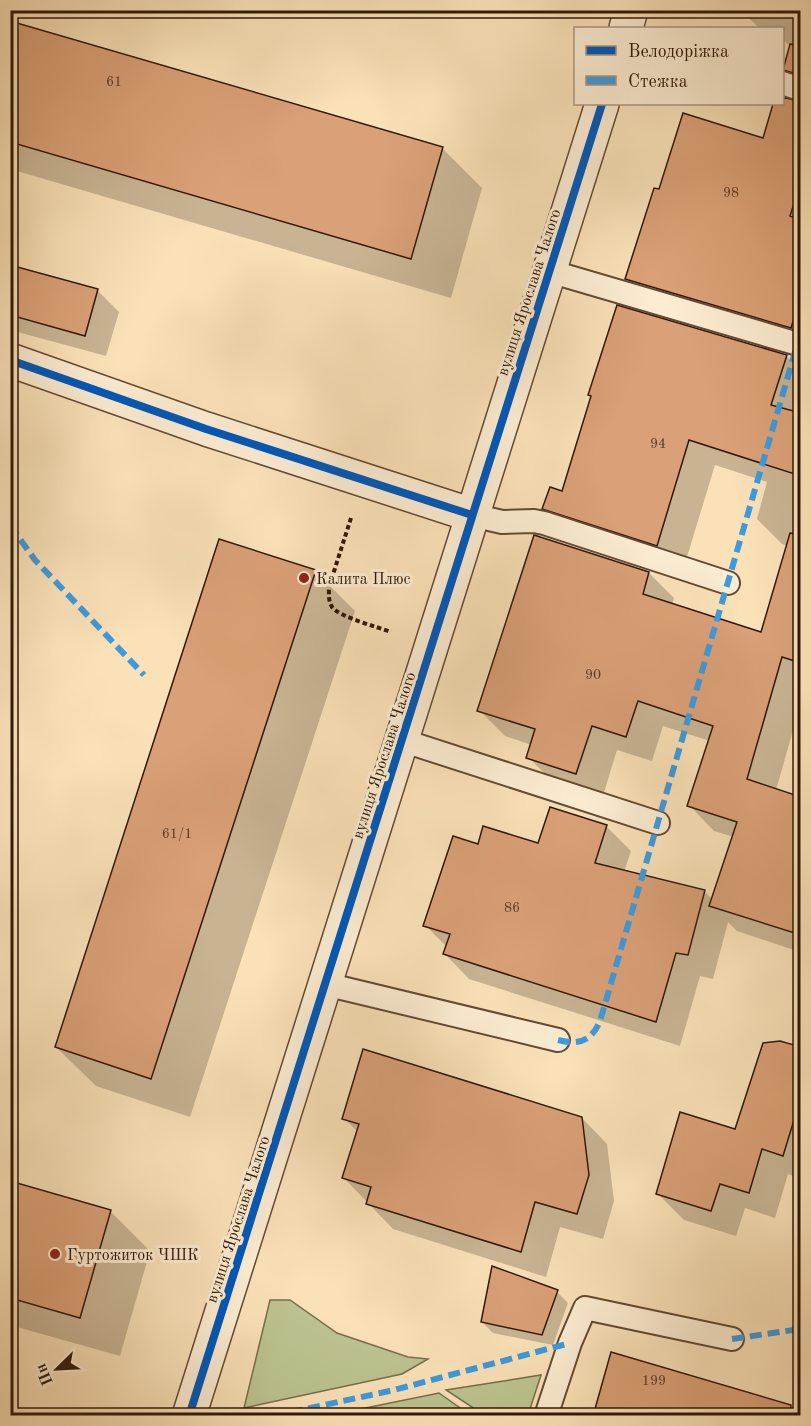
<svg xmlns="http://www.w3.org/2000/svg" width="811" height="1426" font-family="'Old Standard TT',serif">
	<rect width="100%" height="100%" fill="#fae1b8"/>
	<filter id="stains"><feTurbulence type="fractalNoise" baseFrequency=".00333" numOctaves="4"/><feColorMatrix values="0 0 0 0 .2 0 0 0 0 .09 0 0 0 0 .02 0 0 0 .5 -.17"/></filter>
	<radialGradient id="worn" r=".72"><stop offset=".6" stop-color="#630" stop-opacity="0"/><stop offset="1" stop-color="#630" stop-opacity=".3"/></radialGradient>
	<!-- green -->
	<path fill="#bcc390" stroke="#766e4c" stroke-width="1.5" d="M 270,1300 L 290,1300 L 337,1333 L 408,1357 L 428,1359 L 402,1374 L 244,1408 Z
		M 541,1375 L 528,1415 L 484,1415 L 446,1390 Z
		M 439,1393 L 470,1415 L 331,1415 Z"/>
	<!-- shadow -->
	<path fill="#0003" d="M 741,10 L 800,10 L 800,86 L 784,69 L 791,47 L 782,39 L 782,28 L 759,28 Z
		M 10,22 L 443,149 L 482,188 L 451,298 L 10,169 Z
		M 782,99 L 800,104 L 800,348 L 652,304 L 627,279 L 660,191 L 764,140 L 774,104 L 782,104 Z
		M 10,267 L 97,290 L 119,312 L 106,356 L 14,331 L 10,327 Z
		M 786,356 L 800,370 L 800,706 L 776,790 L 800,798 L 800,952 L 737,931 L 728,922 L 713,979 L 700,976 L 680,1046 L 469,979 L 445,954 L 447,947 L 425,925 L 479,846 L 539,845 L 606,826 L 631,851 L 624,872 L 704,891 L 713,900 L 734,837 L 714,831 L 689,805 L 710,741 L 663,726 L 652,761 L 617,750 L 602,799 L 554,783 L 528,757 L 532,745 L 505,736 L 479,710 L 649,573 L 674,598 L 672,605 L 762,633 L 791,547 L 782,544 L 757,519 L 767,482 L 715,465 L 683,570 L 570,534 L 544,509 L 563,493 L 592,397 L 590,395 Z
		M 315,571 L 355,611 L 190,1117 L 96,1086 L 56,1047 Z
		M 800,1049 L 800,1178 L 788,1174 L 775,1218 L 745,1208 L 736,1236 L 684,1220 L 658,1194 L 736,1131 Z
		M 344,1118 L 582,1118 L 607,1144 L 614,1201 L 603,1239 L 560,1227 L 546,1277 L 393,1229 L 344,1178 L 358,1132 Z
		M 10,1182 L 110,1211 L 150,1251 L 120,1356 L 10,1325 Z
		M 557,1292 L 568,1303 L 553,1345 L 493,1333 L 482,1322 Z
		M 612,1354 L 800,1410 L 800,1416 L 594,1416 Z"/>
	<!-- building -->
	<path fill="#daa077" stroke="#311807" stroke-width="1.5" d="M 10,21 L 443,147 L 411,259 L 10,142 Z
		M 790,44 L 801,46 L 801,75 L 783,70 Z
		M 783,97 L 801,102 L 801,181 L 790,216 L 801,220 L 801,295 L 791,328 L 625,279 L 654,188 L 659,189 L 683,113 L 763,138 L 773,104 L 783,104 Z
		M 10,265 L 98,289 L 85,336 L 10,315 Z
		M 617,305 L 787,355 L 771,405 L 801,413 L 801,476 L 689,440 L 657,546 L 542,509 L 550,487 L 562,491 L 591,396 L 588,395 Z
		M 790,533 L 801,535 L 801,663 L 782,657 L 747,779 L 801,797 L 801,935 L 709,906 L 737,822 L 687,806 L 713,726 L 638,701 L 626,737 L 592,726 L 576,774 L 526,758 L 535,729 L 477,711 L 534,535 L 649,572 L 643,594 L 761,632 Z
		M 219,539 L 316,570 L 151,1079 L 55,1047 Z
		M 550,807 L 607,825 L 595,863 L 705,890 L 688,955 L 676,953 L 656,1022 L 443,954 L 450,934 L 423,926 L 453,836 L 478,844 L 483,826 L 538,843 Z
		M 780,1041 L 801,1047 L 801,1097 L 783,1156 L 762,1149 L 749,1193 L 720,1184 L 711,1211 L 656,1194 L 680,1112 L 735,1129 L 763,1043 Z
		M 363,1049 L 582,1117 L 589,1175 L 577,1214 L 535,1202 L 521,1252 L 366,1204 L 371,1187 L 342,1178 L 359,1124 L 342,1119 Z
		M 10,1181 L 111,1210 L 80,1318 L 10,1298 Z
		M 492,1266 L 558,1290 L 542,1335 L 481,1322 Z
		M 611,1352 L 791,1405 L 790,1416 L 593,1416 Z"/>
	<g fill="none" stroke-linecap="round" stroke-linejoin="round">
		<!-- service casing -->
		<g stroke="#634a33" stroke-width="26">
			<path id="service" d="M 782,83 L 800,89
				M 549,271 L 798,344
				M 472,515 L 502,522 L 534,521 L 544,523 L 728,583
				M 401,740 L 658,823
				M 325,984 L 558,1040
				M 546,1416 L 570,1343 L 585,1308 L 732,1339"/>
		</g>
		<!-- minor casing -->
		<g stroke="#634a33" stroke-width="36">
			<path id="minor" d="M 626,28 L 631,10
				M 10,360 L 206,429 L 472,515
				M 189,1416 L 602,104"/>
		</g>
		<!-- path -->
		<path stroke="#311807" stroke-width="4" stroke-dasharray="4.5 3" stroke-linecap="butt" d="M 351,518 L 329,587 C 329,594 328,600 332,607 C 339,617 378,627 391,632"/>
		<!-- service -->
		<use href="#service" stroke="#fcecd1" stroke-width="22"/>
		<!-- minor -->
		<use href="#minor" stroke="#fcecd1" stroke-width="33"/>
		<!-- quiet -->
		<path stroke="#3e9add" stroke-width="6" stroke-dasharray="12 6" stroke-linecap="butt" d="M 10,525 L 35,560 L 144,675
			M 558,1040 C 578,1045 591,1042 600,1021 L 800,335
			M 732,1339 L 800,1329
			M 273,1416 L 394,1390 L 570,1343"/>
		<!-- cycleway casing -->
		<g stroke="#fcecd1" stroke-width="11">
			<path id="cycleway" d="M 10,360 L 206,429 L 472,515
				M 189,1416 L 602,104"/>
		</g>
		<!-- cycleway -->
		<use href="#cycleway" stroke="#0057b8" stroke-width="8"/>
	</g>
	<!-- markers -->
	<g fill="#8f2418" stroke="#fcecd1" stroke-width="2">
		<circle cx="304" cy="578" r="6"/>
		<circle cx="55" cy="1254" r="6"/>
	</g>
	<g text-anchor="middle" stroke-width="6" stroke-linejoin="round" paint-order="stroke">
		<!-- number labels -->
		<g font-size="14" fill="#5b3a23">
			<text x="114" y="86">61</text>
			<text x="731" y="197">98</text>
			<text x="658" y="448">94</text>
			<text x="593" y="679">90</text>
			<text x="177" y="838">61/1</text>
			<text x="512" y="912">86</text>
			<text x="654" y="1385">199</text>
		</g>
		<!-- street labels -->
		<g font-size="16" fill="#311807" stroke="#fcecd1">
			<text transform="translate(528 292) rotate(-72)" y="6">вулиця Ярослава Чалого</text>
			<text transform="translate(383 755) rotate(-72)" y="6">вулиця Ярослава Чалого</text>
			<text transform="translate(237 1219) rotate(-72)" y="6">вулиця Ярослава Чалого</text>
		</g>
		<!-- poi labels -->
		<g font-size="16" fill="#311807" stroke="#fcecd1" text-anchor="start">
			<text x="316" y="584">Калита Плюс</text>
			<text x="67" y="1260">Гуртожиток ЧШК</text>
		</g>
	</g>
	<!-- margin -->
	<rect width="811" height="1426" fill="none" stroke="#fae1b8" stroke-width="36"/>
	<rect x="12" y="12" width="787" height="1402" fill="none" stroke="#311807" stroke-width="3"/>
	<rect x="18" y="18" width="775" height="1390" fill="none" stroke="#311807" stroke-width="1.5"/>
	<!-- legend -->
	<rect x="574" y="27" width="210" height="78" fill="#fcecd1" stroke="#ab9780" stroke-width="1.5"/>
	<rect x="586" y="46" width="30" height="9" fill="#0057b8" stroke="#ab9780" stroke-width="1.5"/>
	<text x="628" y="57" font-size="18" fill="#311807">Велодоріжка</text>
	<rect x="586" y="76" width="30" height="9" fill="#3e9add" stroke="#ab9780" stroke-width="1.5"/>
	<text x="628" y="87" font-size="18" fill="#311807">Стежка</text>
	<!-- north arrow -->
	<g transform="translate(57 1369) rotate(246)" stroke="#fcecd1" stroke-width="4.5" paint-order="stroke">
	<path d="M0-4.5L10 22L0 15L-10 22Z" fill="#311807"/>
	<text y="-9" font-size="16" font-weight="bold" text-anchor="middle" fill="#311807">Пн</text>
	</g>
	<rect width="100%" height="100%" filter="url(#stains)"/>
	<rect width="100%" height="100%" fill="url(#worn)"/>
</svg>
